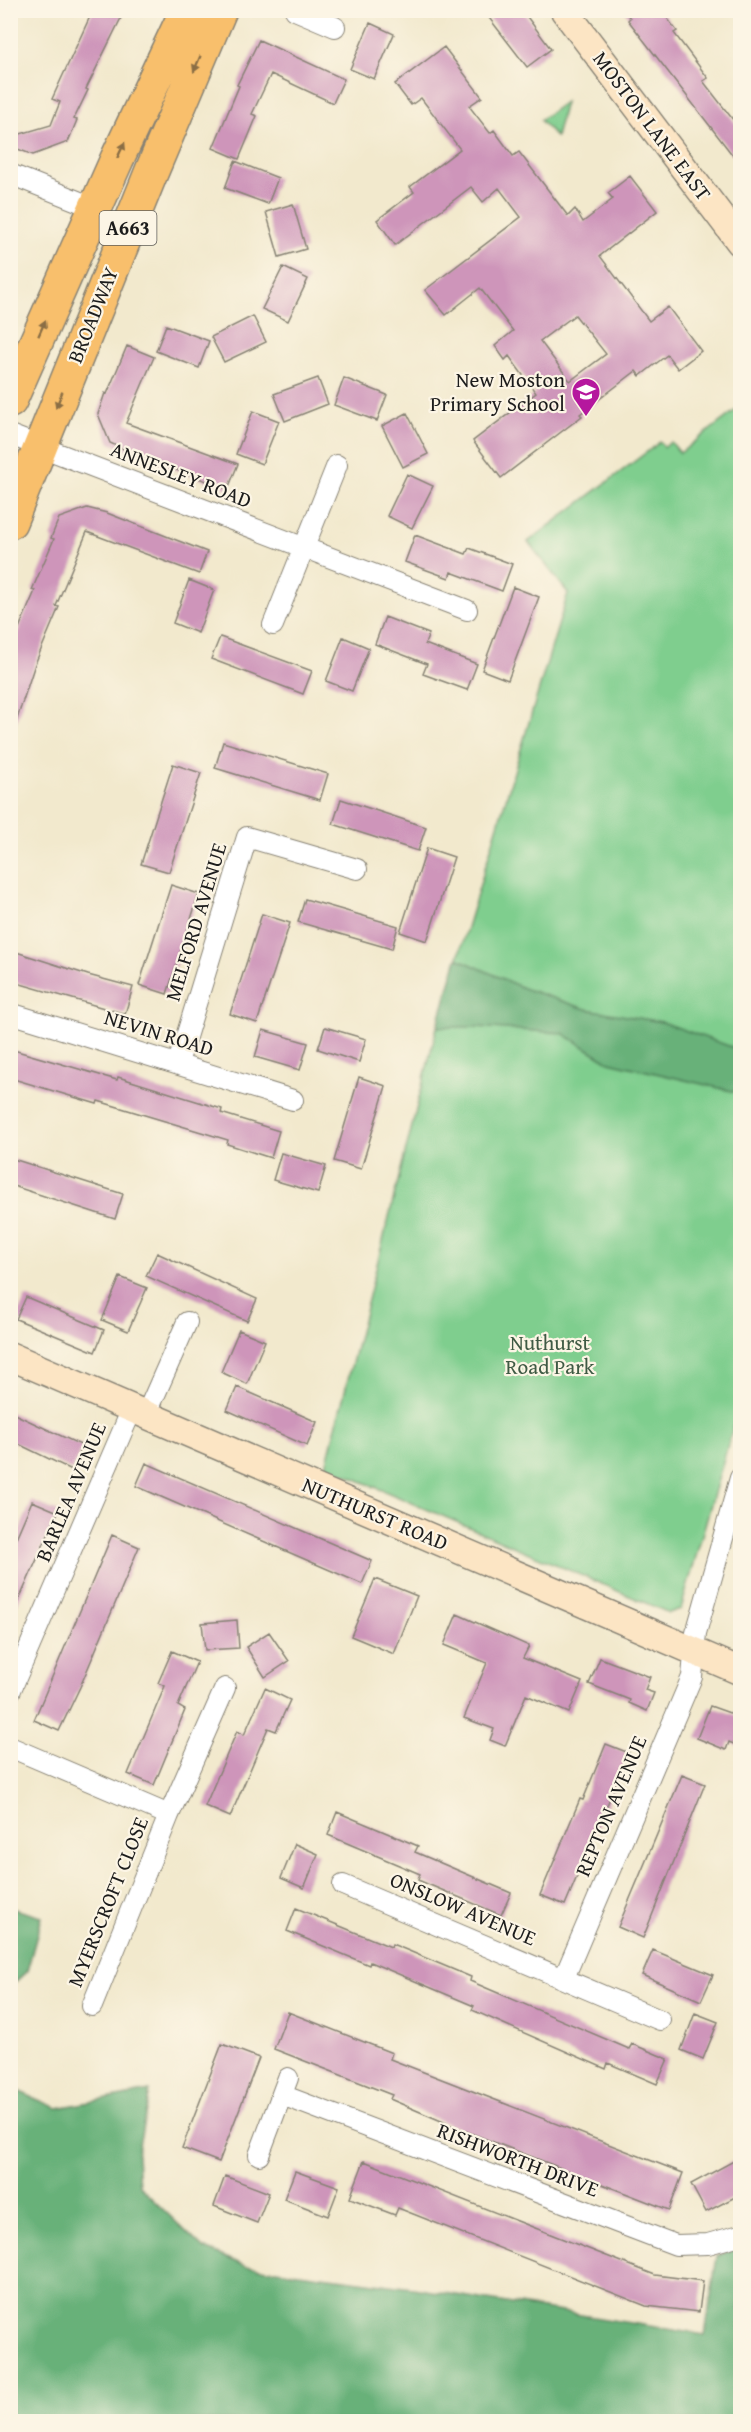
<svg xmlns="http://www.w3.org/2000/svg" width="751" height="2432" font-family="'Gentium Book Plus',serif">
	<rect width="100%" height="100%" fill="#fcf5e5"/>
	<filter id="ink" filterUnits="userSpaceOnUse"><feTurbulence type="fractalNoise" baseFrequency=".0167" numOctaves="2"/><feDisplacementMap in="SourceGraphic" scale="12" xChannelSelector="R" yChannelSelector="G"/><feConvolveMatrix kernelMatrix="1 2 1 2 8 2 1 2 1" color-interpolation-filters="sRGB"/></filter>
	<filter id="wash" filterUnits="userSpaceOnUse"><feTurbulence type="fractalNoise" baseFrequency=".008" numOctaves="4" result="noise"/><feDisplacementMap in="SourceGraphic" scale="24" xChannelSelector="R" yChannelSelector="G"/><feGaussianBlur stdDeviation="1.35" result="paint"/><feColorMatrix in="noise" values="0 0 0 0 0 0 0 0 0 0 0 0 0 0 0 0 0 1.4 0 .05"/><feComposite in="paint" operator="in"/></filter>
	<g filter="url(#wash)">
		<rect width="100%" height="100%" fill="#f2e9cd"/>
		<!-- green -->
		<path fill="#7fce8e" stroke="#4e7555" stroke-width="1.5" d="M 565,102 L 556,137 L 540,120 Z
			M 740,407 L 740,1403 L 681,1609 L 669,1613 L 326,1466 L 437,1027 L 568,593 L 528,542 L 660,442 L 664,447 L 671,442 L 680,453 Z"/>
		<!-- forest -->
		<path fill="#67b179" stroke="#42664a" stroke-width="1.5" d="M 457,958 L 523,988 L 586,1009 L 662,1022 L 740,1050 L 740,1093 L 609,1062 L 562,1033 L 477,1027 L 437,1027 Z
			M 11,1908 L 42,1917 L 27,1971 L 11,1986 Z
			M 11,2088 L 57,2108 L 150,2091 L 137,2155 L 139,2186 L 203,2248 L 246,2266 L 413,2288 L 705,2335 L 717,2256 L 740,2247 L 740,2421 L 11,2421 Z"/>
		<g id="blocks">
			<!-- building -->
			<path fill="#ce95ba" fill-rule="evenodd" d="M 93,10 L 125,10 L 86,89 L 88,90 L 74,119 L 77,120 L 68,142 L 33,155 L 10,146 L 10,137 L 51,125 L 60,102 L 52,99 Z
				M 483,10 L 522,10 L 551,49 L 527,67 Z
				M 624,10 L 661,10 L 677,31 L 674,33 L 708,78 L 703,81 L 741,130 L 741,166 L 628,20 L 630,18 Z
				M 370,23 L 394,34 L 374,79 L 350,69 Z
				M 259,40 L 344,79 L 333,103 L 271,74 L 252,114 L 257,116 L 239,159 L 213,148 L 239,86 L 237,85 Z
				M 444,47 L 482,97 L 469,106 L 490,133 L 494,130 L 513,156 L 519,152 L 568,216 L 575,209 L 583,222 L 613,199 L 608,193 L 630,176 L 657,211 L 600,256 L 649,321 L 668,307 L 701,351 L 678,369 L 667,355 L 640,376 L 636,371 L 580,414 L 582,416 L 501,478 L 473,441 L 536,393 L 509,356 L 505,360 L 495,346 L 513,331 L 480,288 L 446,315 L 425,290 L 521,217 L 499,188 L 483,202 L 471,187 L 395,245 L 377,220 L 414,192 L 410,187 L 460,149 L 421,98 L 411,105 L 395,84 ZM 575,315 L 606,354 L 570,381 L 540,341 Z
				M 235,161 L 278,178 L 268,204 L 225,188 Z
				M 293,204 L 306,249 L 279,257 L 266,212 Z
				M 283,267 L 308,279 L 288,321 L 262,309 Z
				M 253,316 L 266,342 L 224,362 L 211,337 Z
				M 166,325 L 209,341 L 199,368 L 156,351 Z
				M 127,346 L 154,357 L 126,423 L 238,464 L 228,489 L 139,456 L 110,443 L 98,414 L 105,393 L 107,394 Z
				M 318,378 L 328,404 L 285,421 L 274,394 Z
				M 344,378 L 387,395 L 377,421 L 334,405 Z
				M 253,411 L 279,421 L 262,464 L 236,454 Z
				M 407,413 L 428,454 L 403,467 L 382,426 Z
				M 407,474 L 433,486 L 412,528 L 387,516 Z
				M 87,508 L 107,513 L 207,552 L 199,574 L 87,532 L 56,606 L 59,607 L 35,664 L 14,728 L 10,727 L 10,649 L 35,591 L 32,590 L 54,539 L 51,538 L 59,518 Z
				M 415,535 L 466,554 L 469,548 L 512,564 L 502,591 L 451,572 L 449,578 L 405,562 Z
				M 189,580 L 214,590 L 198,633 L 173,623 Z
				M 513,587 L 539,597 L 508,680 L 482,670 Z
				M 385,617 L 429,634 L 425,644 L 477,664 L 467,690 L 423,674 L 427,664 L 375,644 Z
				M 220,637 L 312,671 L 303,694 L 211,659 Z
				M 343,637 L 369,648 L 352,691 L 326,681 Z
				M 223,742 L 328,774 L 320,800 L 215,768 Z
				M 173,764 L 201,773 L 169,872 L 141,864 Z
				M 341,799 L 426,827 L 418,851 L 333,824 Z
				M 427,848 L 454,857 L 427,941 L 400,932 Z
				M 171,885 L 199,894 L 167,994 L 139,985 Z
				M 305,899 L 398,926 L 392,949 L 298,922 Z
				M 262,914 L 290,923 L 257,1023 L 230,1014 Z
				M 10,950 L 88,975 L 133,987 L 125,1014 L 10,981 Z
				M 325,1027 L 366,1039 L 359,1062 L 318,1049 Z
				M 263,1030 L 308,1043 L 300,1070 L 255,1057 Z
				M 10,1049 L 117,1080 L 118,1077 L 222,1109 L 221,1113 L 279,1131 L 271,1158 L 227,1144 L 228,1140 L 98,1101 L 97,1104 L 10,1078 Z
				M 359,1077 L 386,1086 L 361,1169 L 334,1161 Z
				M 281,1153 L 326,1166 L 318,1193 L 273,1180 Z
				M 10,1158 L 123,1194 L 115,1219 L 10,1185 Z
				M 157,1253 L 257,1299 L 247,1321 L 146,1276 Z
				M 120,1277 L 147,1288 L 128,1331 L 102,1320 Z
				M 26,1297 L 104,1330 L 95,1352 L 16,1319 Z
				M 239,1330 L 265,1341 L 247,1384 L 221,1372 Z
				M 237,1387 L 317,1422 L 307,1446 L 227,1410 Z
				M 10,1412 L 83,1446 L 72,1470 L 10,1440 Z
				M 146,1463 L 372,1561 L 362,1584 L 136,1486 Z
				M 32,1501 L 58,1512 L 10,1620 L 10,1552 Z
				M 112,1535 L 139,1547 L 80,1687 L 59,1731 L 34,1720 Z
				M 375,1579 L 417,1596 L 394,1654 L 351,1636 Z
				M 457,1614 L 529,1646 L 523,1658 L 582,1682 L 569,1713 L 526,1695 L 505,1746 L 490,1740 L 494,1729 L 464,1718 L 487,1663 L 444,1645 Z
				M 237,1620 L 239,1648 L 205,1650 L 202,1623 Z
				M 269,1632 L 289,1661 L 265,1677 L 246,1647 Z
				M 172,1651 L 197,1662 L 178,1706 L 185,1710 L 154,1785 L 128,1774 L 165,1686 L 158,1683 Z
				M 600,1658 L 650,1677 L 645,1690 L 654,1693 L 647,1711 L 629,1703 L 630,1700 L 589,1684 Z
				M 265,1688 L 290,1700 L 276,1731 L 268,1728 L 230,1817 L 205,1806 L 237,1731 L 244,1735 Z
				M 710,1706 L 741,1717 L 741,1747 L 729,1742 L 726,1750 L 697,1738 Z
				M 606,1744 L 629,1753 L 565,1905 L 540,1895 L 580,1799 L 583,1800 Z
				M 682,1775 L 705,1784 L 643,1938 L 618,1927 Z
				M 337,1812 L 418,1846 L 415,1852 L 511,1893 L 501,1915 L 418,1880 L 420,1874 L 328,1835 Z
				M 295,1844 L 318,1854 L 304,1888 L 281,1878 Z
				M 296,1908 L 391,1947 L 392,1944 L 409,1951 L 471,1977 L 470,1981 L 629,2049 L 632,2044 L 668,2059 L 657,2084 L 608,2063 L 606,2069 L 472,2010 L 474,2006 L 370,1962 L 369,1965 L 287,1931 Z
				M 653,1950 L 713,1975 L 701,2001 L 642,1975 Z
				M 288,2012 L 392,2053 L 390,2059 L 683,2173 L 669,2210 L 460,2129 L 390,2099 L 392,2095 L 274,2049 Z
				M 695,2013 L 718,2022 L 703,2059 L 681,2050 Z
				M 222,2044 L 259,2058 L 219,2162 L 182,2148 Z
				M 741,2157 L 741,2194 L 706,2212 L 691,2184 Z
				M 364,2161 L 655,2275 L 703,2281 L 699,2312 L 646,2306 L 398,2208 L 395,2215 L 350,2198 Z
				M 295,2171 L 339,2187 L 328,2216 L 284,2199 Z
				M 225,2176 L 269,2193 L 257,2223 L 214,2206 Z"/>
		</g>
	</g>
	<g filter="url(#ink)">
		<use href="#blocks" fill-opacity="0" stroke="#878274" stroke-width="1.5"/>
		<g fill="none" stroke-linecap="round" stroke-linejoin="round">
			<!-- street casing -->
			<g stroke="#878274" stroke-width="22">
				<path id="street" d="M 295,10 L 335,27
					M 10,174 L 95,208
					M 10,435 L 467,610
					M 273,625 L 337,465
					M 10,1013 L 293,1100
					M 178,1063 L 247,837 L 357,869
					M 146,1415 L 187,1322
					M 10,1692 L 132,1409
					M 10,1747 L 169,1815
					M 343,1885 L 660,2020
					M 564,1978 L 692,1677 L 696,1633 L 740,1478
					M 92,2006 L 169,1815 L 225,1688
					M 282,2095 L 676,2245 L 708,2244 L 740,2235
					M 259,2155 L 288,2078"/>
			</g>
			<!-- secondary casing -->
			<g stroke="#878274" stroke-width="30">
				<path id="secondary" d="M 564,10 L 740,242
					M 10,1356 L 740,1671"/>
			</g>
			<!-- highway casing -->
			<g stroke="#878274" stroke-width="36">
				<path id="highway" d="M 10,401 L 117,159 L 187,10
					M 10,522 L 151,173 L 220,10"/>
			</g>
			<!-- street -->
			<use href="#street" stroke="#fff" stroke-width="20"/>
			<!-- secondary -->
			<use href="#secondary" stroke="#fce5c4" stroke-width="27"/>
			<!-- highway -->
			<use href="#highway" stroke="#f8bf6c" stroke-width="33"/>
		</g>
		<!-- one-way arrows -->
		<defs><path id="oneway-solid" d="M-6-.8H1V-3.2L6.5 0L1 3.2V.8H-6Z" transform="scale(1.5)"/></defs>
		<g fill="#8a6e44">
			<use href="#oneway-solid" transform="translate(197 64) rotate(113)"/>
			<use href="#oneway-solid" transform="translate(121 150) rotate(-65)"/>
			<use href="#oneway-solid" transform="translate(42 328) rotate(-66)"/>
			<use href="#oneway-solid" transform="translate(59 400) rotate(112)"/>
		</g>
	</g>
	<!-- icons -->
	<defs>
		<g id="school-pin" transform="scale(1.5)"><path d="M0 17L-7.5 6A9.5 9.5 0 1 1 7.5 6Z" fill="#b5179e" stroke="#fcf5e5"/><path d="M0-5L7-2L0 1L-7-2ZM-4 1L0 2.5L4 1V4Q0 6-4 4Z" fill="#fff"/></g>
	</defs>
	<g fill-rule="evenodd">
		<use href="#school-pin" x="586" y="392"/>
	</g>
	<g text-anchor="middle" stroke-width="4.5" stroke-linejoin="round" paint-order="stroke">
		<!-- shield labels -->
		<rect fill="#fcf5e5" stroke="#5f5d58" stroke-width="1.5" x="99.5" y="211" width="57" height="34" rx="4.5"/>
		<g font-size="20" font-weight="bold" fill="#1c1c1c">
			<text x="128" y="235">A663</text>
		</g>
		<!-- street labels -->
		<g font-size="21" fill="#1c1c1c" stroke="#fcf5e5">
			<text transform="translate(652 126) rotate(53)" y="7">MOSTON LANE EAST</text>
			<text transform="translate(93 315) rotate(-68)" y="7">BROADWAY</text>
			<text transform="translate(181 475) rotate(21)" y="7">ANNESLEY ROAD</text>
			<text transform="translate(196 922) rotate(-73)" y="7">MELFORD AVENUE</text>
			<text transform="translate(159 1033) rotate(17)" y="7">NEVIN ROAD</text>
			<text transform="translate(71 1492) rotate(-67)" y="7">BARLEA AVENUE</text>
			<text transform="translate(375 1514) rotate(23)" y="7">NUTHURST ROAD</text>
			<text transform="translate(611 1806) rotate(-67)" y="7">REPTON AVENUE</text>
			<text transform="translate(108 1902) rotate(-68)" y="7">MYERSCROFT CLOSE</text>
			<text transform="translate(463 1909) rotate(23)" y="7">ONSLOW AVENUE</text>
			<text transform="translate(518 2160) rotate(21)" y="7">RISHWORTH DRIVE</text>
		</g>
		<!-- poi labels -->
		<g font-size="21" fill="#1c1c1c" stroke="#fcf5e5" text-anchor="end">
			<text x="565" y="387">New Moston<tspan x="565" dy="24">Primary School</tspan></text>
		</g>
		<!-- park labels -->
		<g font-size="21" fill="#3f5a44" stroke="#fcf5e5">
			<text x="550" y="1350">Nuthurst<tspan x="550" dy="24">Road Park</tspan></text>
		</g>
	</g>
	<!-- margin -->
	<rect width="751" height="2432" fill="none" stroke="#fcf5e5" stroke-width="36"/>
</svg>
